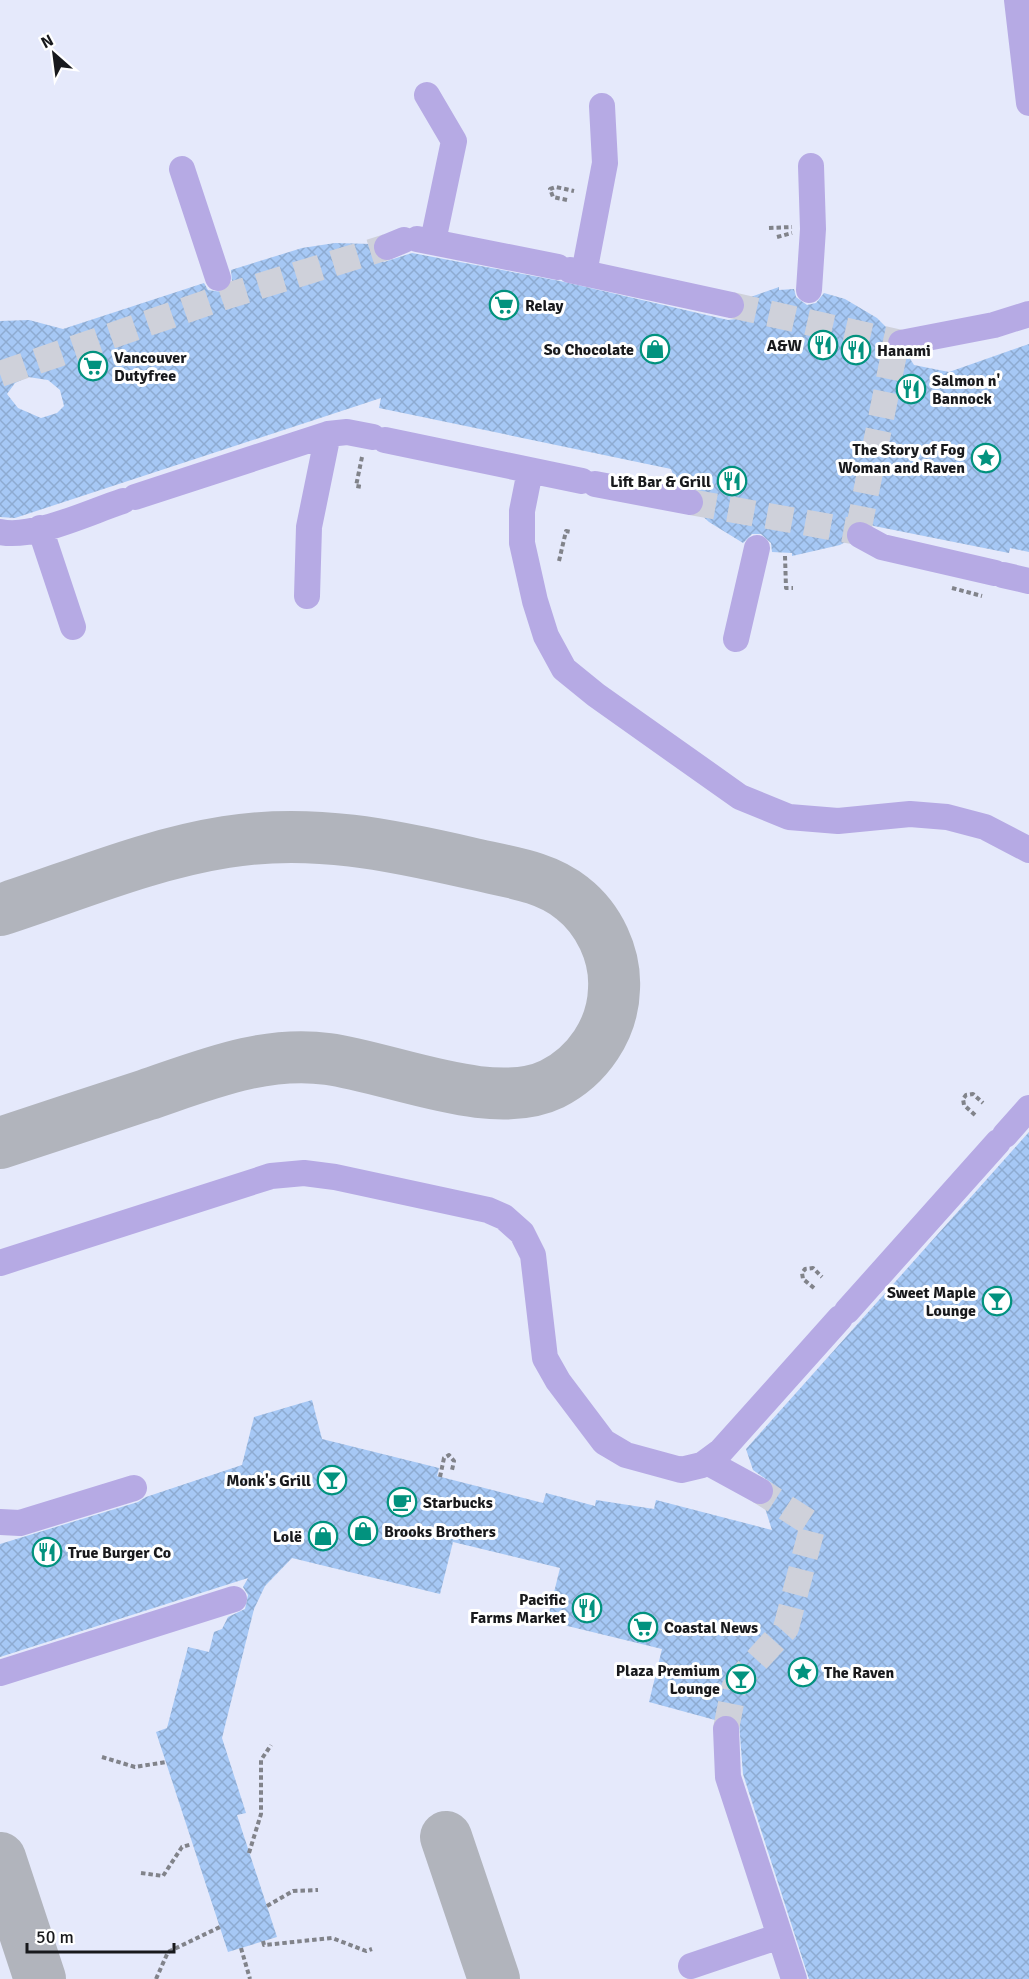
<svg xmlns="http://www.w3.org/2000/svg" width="1029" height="1979" font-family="Signika,sans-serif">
	<defs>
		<pattern id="building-cross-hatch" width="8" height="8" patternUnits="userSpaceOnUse" patternTransform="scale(1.5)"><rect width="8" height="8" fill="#a6c8f5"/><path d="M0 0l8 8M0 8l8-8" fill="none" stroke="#8eabd1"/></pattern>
	</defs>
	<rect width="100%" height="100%" fill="#eff2fc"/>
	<!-- built -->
	<path fill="#e5e9fb" d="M 0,0 L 1029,0 L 1029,1979 L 0,1979 Z"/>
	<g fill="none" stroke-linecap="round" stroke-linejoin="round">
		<!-- taxiway -->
		<path stroke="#b1b4bc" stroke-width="52" d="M 0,910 C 74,886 149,854 226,842 C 312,828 392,845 474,864 C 508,872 545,876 572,898 C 599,919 616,955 614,989 C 613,1029 588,1066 552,1084 C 493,1113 393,1068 328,1059 C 265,1050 205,1075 146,1095 C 97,1111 49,1127 0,1143
			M 446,1837 L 494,1979
			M 0,1858 L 40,1979"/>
	</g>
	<!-- building -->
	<path fill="url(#building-cross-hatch)" fill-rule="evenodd" d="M 335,243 L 372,244 L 373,253 L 384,262 L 412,253 L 560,281 L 728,320 L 736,319 L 742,315 L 746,308 L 745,299 L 779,287 L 779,290 L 794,289 L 796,297 L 807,305 L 816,303 L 824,293 L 845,299 L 877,318 L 891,332 L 886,345 L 896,357 L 909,357 L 914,365 L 949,372 L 1029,344 L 1029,552 L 1010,548 L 1009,553 L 874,526 L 860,520 L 847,527 L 847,541 L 840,545 L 792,556 L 792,553 L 772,552 L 771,543 L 761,534 L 752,534 L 743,543 L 709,522 L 699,513 L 705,504 L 700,491 L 677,484 L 671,469 L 379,408 L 381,398 L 15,518 L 0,517 L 0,321 L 29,320 L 63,329 L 204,283 L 208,290 L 222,292 L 232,282 L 231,270 L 302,248 ZM 28,377 L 48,380 L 60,390 L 64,406 L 57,413 L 41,418 L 18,408 L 7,394 L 15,383 Z
		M 1029,1132 L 1029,1979 L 809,1979 L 743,1774 L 739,1722 L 726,1714 L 715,1720 L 649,1702 L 662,1649 L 547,1621 L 560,1568 L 453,1542 L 440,1594 L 292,1558 L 265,1586 L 254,1609 L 222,1738 L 246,1813 L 237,1815 L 277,1937 L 228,1952 L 156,1732 L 167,1728 L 188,1647 L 209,1652 L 214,1632 L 222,1629 L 228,1617 L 245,1609 L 248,1595 L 243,1587 L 248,1578 L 0,1657 L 0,1544 L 138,1502 L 146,1497 L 242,1465 L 254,1417 L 312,1400 L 322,1439 L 439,1468 L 437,1476 L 543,1503 L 546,1493 L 595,1506 L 596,1500 L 654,1509 L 656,1500 L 772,1530 L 764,1505 L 773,1498 L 773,1484 L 753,1470 L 746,1449 Z"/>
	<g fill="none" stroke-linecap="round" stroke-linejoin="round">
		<!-- minor-tunnel -->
		<path stroke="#cfd1da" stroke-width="26" stroke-dasharray="26 13" stroke-linecap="butt" d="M 731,305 L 901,343
			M 0,374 L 224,297 L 387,247
			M 690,502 L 858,532 L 860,535
			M 858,532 L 896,344
			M 726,1729 L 734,1688 L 746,1672 L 786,1628 L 813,1525 L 760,1491"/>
		<!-- path -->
		<path stroke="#81838a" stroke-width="4" stroke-dasharray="4.5 3" stroke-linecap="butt" d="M 567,200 L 553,197 L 550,189 L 556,187 L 574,191
			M 769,228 L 792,227
			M 777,237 L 792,233
			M 362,457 L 356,486 L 362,487
			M 785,556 L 786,588 L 793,588
			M 559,561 L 566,531 L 571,532
			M 952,588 L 982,596
			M 975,1115 L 964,1105 L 963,1099 L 966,1095 L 973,1094 L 983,1103
			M 814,1288 L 803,1279 L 802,1273 L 805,1269 L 813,1268 L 822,1277
			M 440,1477 L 444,1458 L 449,1455 L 454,1461 L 452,1470
			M 102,1757 L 135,1767 L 166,1762
			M 249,1853 L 261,1814 L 261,1760 L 271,1745
			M 141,1873 L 163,1876 L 182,1847 L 192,1844
			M 267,1906 L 293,1891 L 318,1890
			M 263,1941 L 264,1945 L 332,1938 L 366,1951 L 372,1949
			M 241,1948 L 250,1979
			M 156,1979 L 168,1952 L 220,1927"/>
		<!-- minor -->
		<path stroke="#b6aae4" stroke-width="26" d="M 1017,0 L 1029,103
			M 427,95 L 454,141 L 433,241
			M 182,169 L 218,278
			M 417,239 L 558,267
			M 387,247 L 404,240
			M 570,270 L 731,305
			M 584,273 L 605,163 L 602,106
			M 809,290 L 813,229 L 811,166
			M 901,343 L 994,325 L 1029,314
			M 385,440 L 582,481
			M 530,471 L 522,511 L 522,543 L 535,601 L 546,636 L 564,669 L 596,695 L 740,797 L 789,817 L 838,821 L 910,814 L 947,817 L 985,827 L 1029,850
			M 595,484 L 690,502
			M 135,497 L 328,434 L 347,432 L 373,437
			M 40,528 L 73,627
			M 0,532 C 34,539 89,512 123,501
			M 860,535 L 882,547 L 995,573
			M 1003,575 L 1029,581
			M 307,596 L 309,527 L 328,434
			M 736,639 L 757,548
			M 1005,1135 L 1029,1108
			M 0,1263 L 271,1176 L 304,1173 L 335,1177 L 488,1210 L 504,1217 L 522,1233 L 533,1255 L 545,1358 L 558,1381 L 604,1442 L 626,1455 L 681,1470 L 702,1465 L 721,1451 L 840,1318
			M 847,1311 L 998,1142
			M 707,1462 L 760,1491
			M 0,1522 L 20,1523 L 134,1488
			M 0,1673 L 234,1599
			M 726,1729 L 728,1777 L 794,1979
			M 691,1966 L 780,1936"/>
	</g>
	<!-- icons -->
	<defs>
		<g id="supermarket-ring" transform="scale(1.5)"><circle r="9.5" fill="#fff" stroke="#02927e" stroke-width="1.5"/><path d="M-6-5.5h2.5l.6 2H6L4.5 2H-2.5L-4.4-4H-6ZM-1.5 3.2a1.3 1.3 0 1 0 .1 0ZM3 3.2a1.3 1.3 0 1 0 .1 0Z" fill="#02927e"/></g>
		<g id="restaurant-ring" transform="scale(1.5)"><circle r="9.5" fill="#fff" stroke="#02927e" stroke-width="1.5"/><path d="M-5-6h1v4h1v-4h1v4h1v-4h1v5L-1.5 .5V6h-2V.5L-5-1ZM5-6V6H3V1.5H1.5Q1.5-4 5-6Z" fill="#02927e"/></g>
		<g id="shop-ring" transform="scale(1.5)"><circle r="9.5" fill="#fff" stroke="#02927e" stroke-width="1.5"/><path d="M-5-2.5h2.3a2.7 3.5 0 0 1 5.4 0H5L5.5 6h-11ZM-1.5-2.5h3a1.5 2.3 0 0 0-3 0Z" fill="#02927e"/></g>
		<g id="sight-ring" transform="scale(1.5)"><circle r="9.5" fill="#fff" stroke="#02927e" stroke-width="1.5"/><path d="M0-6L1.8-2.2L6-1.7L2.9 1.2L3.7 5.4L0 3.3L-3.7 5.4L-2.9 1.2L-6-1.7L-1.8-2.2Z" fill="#02927e"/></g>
		<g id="bar-ring" transform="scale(1.5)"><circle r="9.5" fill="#fff" stroke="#02927e" stroke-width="1.5"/><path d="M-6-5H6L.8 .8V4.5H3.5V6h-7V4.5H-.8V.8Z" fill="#02927e"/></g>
		<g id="cafe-ring" transform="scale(1.5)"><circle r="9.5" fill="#fff" stroke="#02927e" stroke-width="1.5"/><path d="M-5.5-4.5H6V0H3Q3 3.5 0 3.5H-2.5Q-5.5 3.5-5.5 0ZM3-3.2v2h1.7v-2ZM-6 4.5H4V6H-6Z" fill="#02927e"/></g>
	</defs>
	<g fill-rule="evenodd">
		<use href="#supermarket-ring" x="504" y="305"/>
		<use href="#restaurant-ring" x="823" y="345"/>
		<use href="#shop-ring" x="655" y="349"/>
		<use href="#restaurant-ring" x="856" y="350"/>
		<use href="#supermarket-ring" x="93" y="366"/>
		<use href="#restaurant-ring" x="911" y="389"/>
		<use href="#sight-ring" x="986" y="458"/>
		<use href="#restaurant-ring" x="732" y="481"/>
		<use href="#bar-ring" x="997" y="1301"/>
		<use href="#bar-ring" x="332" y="1480"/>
		<use href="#cafe-ring" x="402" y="1502"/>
		<use href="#shop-ring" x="363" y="1531"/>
		<use href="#shop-ring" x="323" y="1536"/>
		<use href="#restaurant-ring" x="47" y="1552"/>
		<use href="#restaurant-ring" x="587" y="1608"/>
		<use href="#supermarket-ring" x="643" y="1627"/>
		<use href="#sight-ring" x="803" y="1672"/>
		<use href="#bar-ring" x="741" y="1679"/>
	</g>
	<g text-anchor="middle" stroke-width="6" stroke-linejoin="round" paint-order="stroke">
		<!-- poi labels -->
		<g font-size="16" font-weight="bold" fill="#18191c" stroke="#fff" text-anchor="start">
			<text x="525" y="311">Relay</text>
			<text x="802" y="351" text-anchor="end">A&amp;W</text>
			<text x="634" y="355" text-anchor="end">So Chocolate</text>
			<text x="877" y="356">Hanami</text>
			<text x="114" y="363">Vancouver<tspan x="114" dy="18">Dutyfree</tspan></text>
			<text x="932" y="386">Salmon n'<tspan x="932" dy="18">Bannock</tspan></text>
			<text x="965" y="455" text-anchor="end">The Story of Fog<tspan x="965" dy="18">Woman and Raven</tspan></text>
			<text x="711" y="487" text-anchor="end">Lift Bar &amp; Grill</text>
			<text x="976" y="1298" text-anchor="end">Sweet Maple<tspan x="976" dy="18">Lounge</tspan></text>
			<text x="311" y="1486" text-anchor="end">Monk's Grill</text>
			<text x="423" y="1508">Starbucks</text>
			<text x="384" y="1537">Brooks Brothers</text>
			<text x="302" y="1542" text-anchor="end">Lolë</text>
			<text x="68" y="1558">True Burger Co</text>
			<text x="566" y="1605" text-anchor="end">Pacific<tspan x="566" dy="18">Farms Market</tspan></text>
			<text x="664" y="1633">Coastal News</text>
			<text x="720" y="1676" text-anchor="end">Plaza Premium<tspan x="720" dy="18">Lounge</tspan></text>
			<text x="824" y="1678">The Raven</text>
		</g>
	</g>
	<!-- north arrow -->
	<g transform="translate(54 54) rotate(332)" stroke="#ffffff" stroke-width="4.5" paint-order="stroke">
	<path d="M0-4.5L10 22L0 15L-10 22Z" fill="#18191c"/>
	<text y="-9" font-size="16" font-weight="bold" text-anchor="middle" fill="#18191c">N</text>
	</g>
	<!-- scale -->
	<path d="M27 1943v9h147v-9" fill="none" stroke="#18191c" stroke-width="3"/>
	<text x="36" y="1943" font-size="18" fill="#18191c" stroke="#ffffff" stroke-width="4.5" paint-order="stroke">50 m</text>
</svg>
